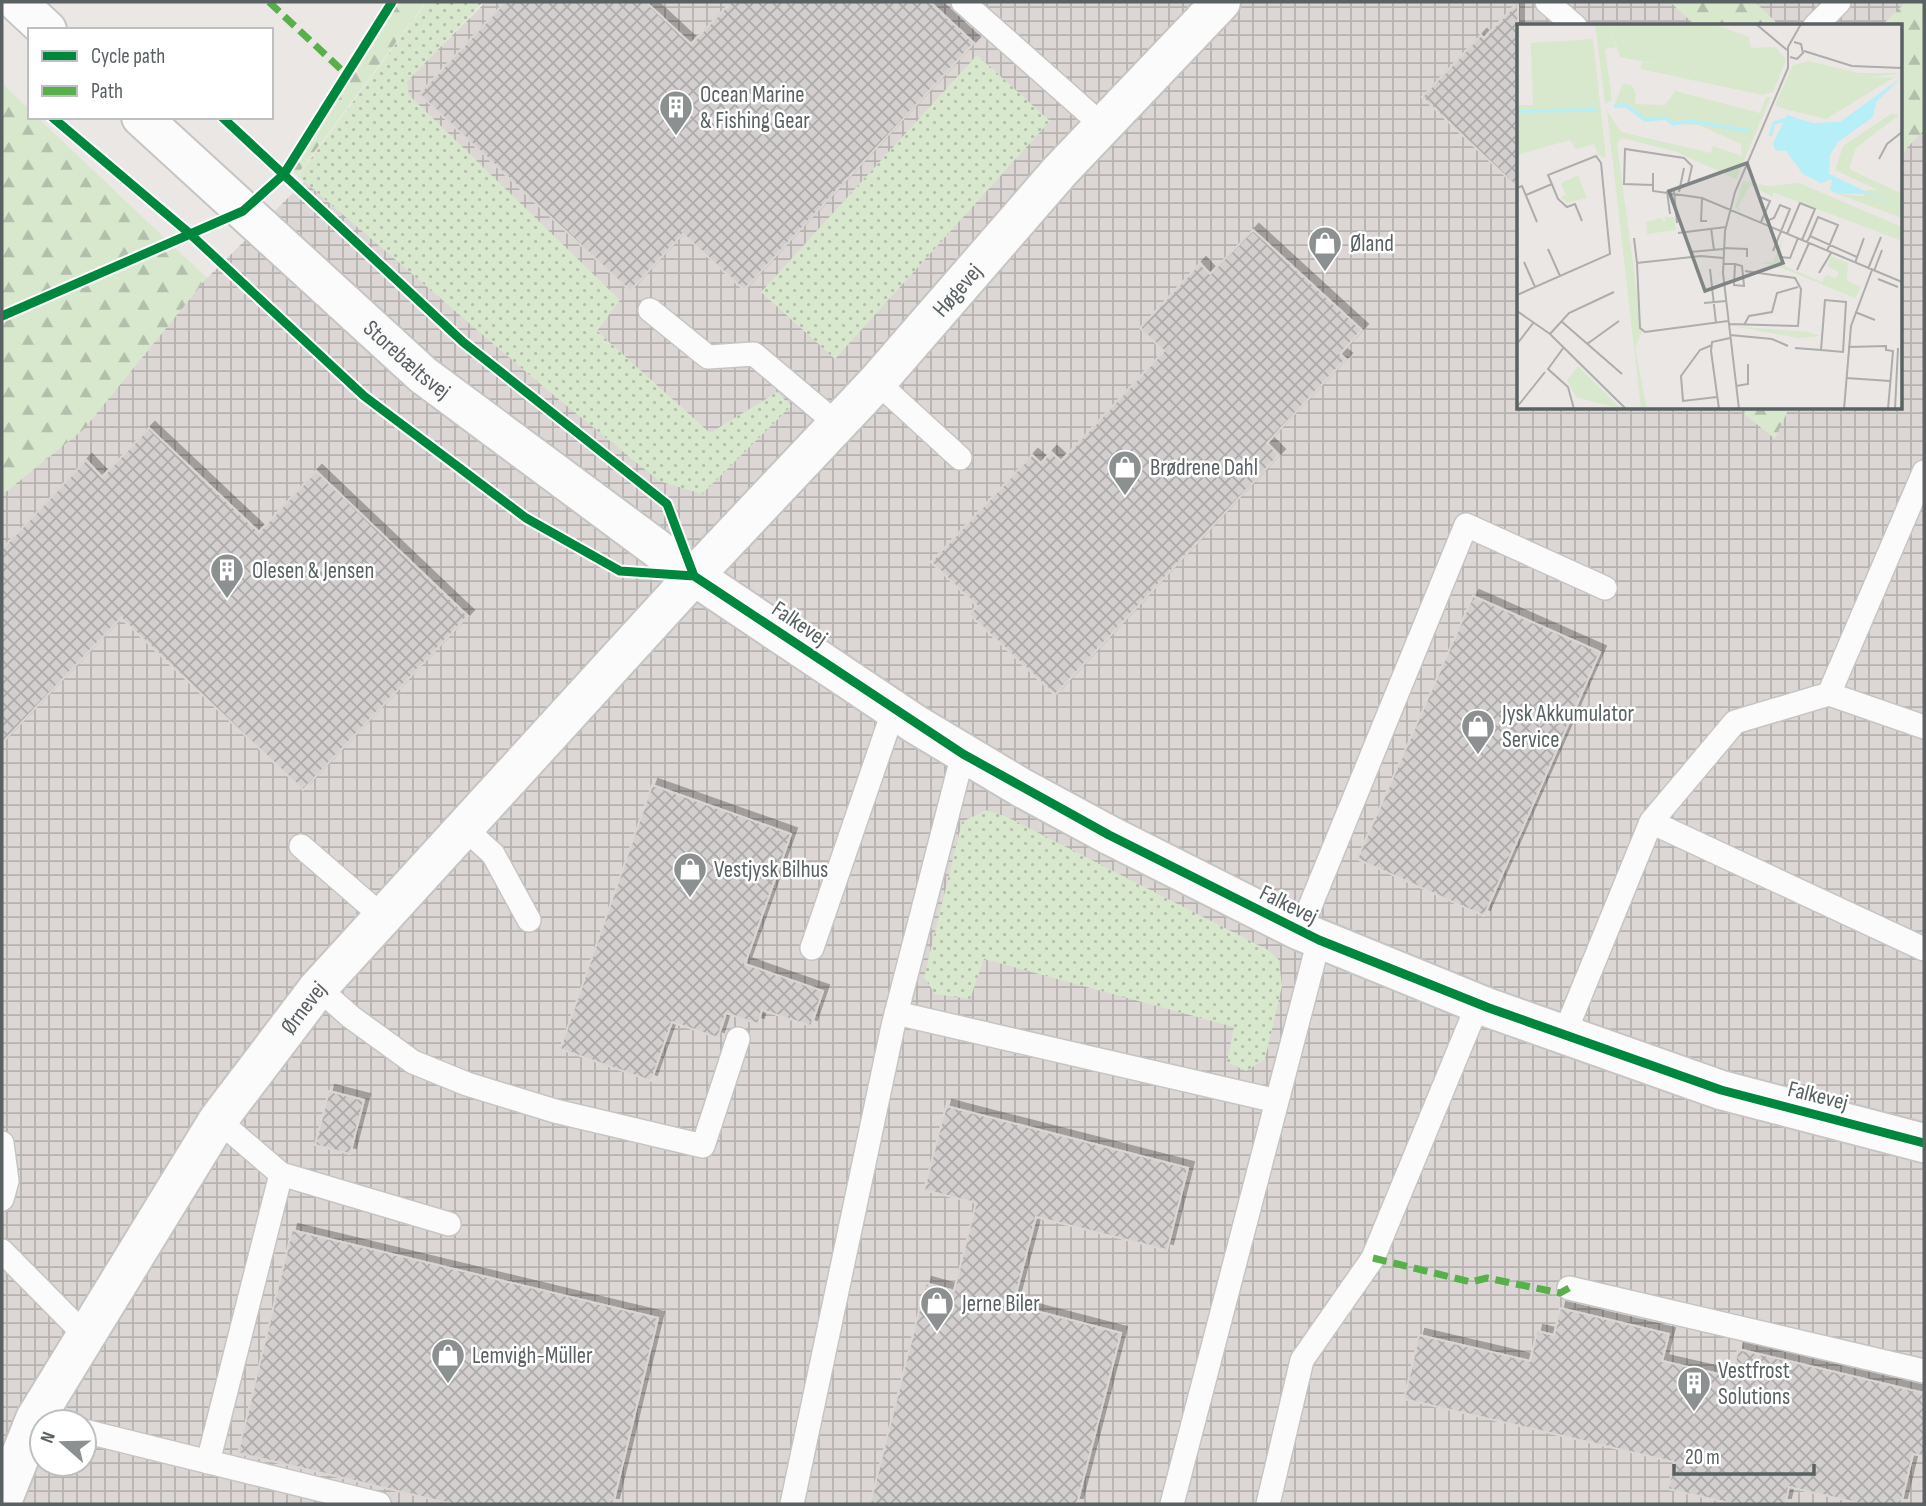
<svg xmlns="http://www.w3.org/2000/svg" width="1926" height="1506" font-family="'Sofia Sans Condensed',sans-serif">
	<defs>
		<pattern id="industrial-grid" width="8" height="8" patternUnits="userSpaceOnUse" patternTransform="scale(1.75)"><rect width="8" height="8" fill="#dcd7d5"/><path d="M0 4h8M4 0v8" fill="none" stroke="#b5b2b0"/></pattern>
		<pattern id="grass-dots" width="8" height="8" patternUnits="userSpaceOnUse" patternTransform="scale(1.75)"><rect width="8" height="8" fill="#d8e8cd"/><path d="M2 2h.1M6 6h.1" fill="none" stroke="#b2bfaa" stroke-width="1.8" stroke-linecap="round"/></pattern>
		<pattern id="forest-firs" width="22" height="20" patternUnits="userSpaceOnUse" patternTransform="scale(1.75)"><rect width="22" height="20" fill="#d8e8cd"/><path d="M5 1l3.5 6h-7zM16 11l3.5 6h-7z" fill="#b2bfaa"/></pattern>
		<pattern id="building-cross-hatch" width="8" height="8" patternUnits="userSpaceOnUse" patternTransform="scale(1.75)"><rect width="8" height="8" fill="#d2cfce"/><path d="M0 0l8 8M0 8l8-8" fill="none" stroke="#adabab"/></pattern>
		<filter id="shadow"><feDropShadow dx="6" dy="-6" stdDeviation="0" flood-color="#0004"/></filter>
	</defs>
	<rect width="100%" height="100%" fill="#ebe7e4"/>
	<!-- industrial -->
	<path fill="url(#industrial-grid)" fill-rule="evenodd" d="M 486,2 L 1924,2 L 1924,1504 L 2,1504 L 2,465 L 207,278 ZM 1518,26 L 1900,26 L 1900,408 L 1518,408 ZM 42,1422 L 84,1422 L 84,1464 L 42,1464 Z"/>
	<!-- grass -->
	<path fill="url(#grass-dots)" d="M 427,2 L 483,2 L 407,82 L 409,95 L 620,300 L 597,331 L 710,433 L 777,392 L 791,406 L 702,494 L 659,481 L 540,384 L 298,176 Z
		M 977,55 L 1050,121 L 835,359 L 761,292 Z
		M 986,810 L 1007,817 L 1268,950 L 1279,960 L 1282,986 L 1265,1059 L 1246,1071 L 1227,1062 L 1234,1027 L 984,959 L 970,999 L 935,994 L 924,977 L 962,822 Z"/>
	<!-- forest -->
	<path fill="url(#forest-firs)" d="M 396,2 L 426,2 L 297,175 L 289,168 Z
		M 1670,2 L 1755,2 L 1780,26 L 1696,26 Z
		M 1906,2 L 1924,2 L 1924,130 L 1906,149 L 1900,164 L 1900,26 L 1881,26 Z
		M 2,83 L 30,110 L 30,117 L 37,117 L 207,278 L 84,429 L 2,495 Z
		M 1747,408 L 1789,408 L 1775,439 L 1744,414 Z"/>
	<!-- building -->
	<path fill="url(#building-cross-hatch)" stroke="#dad6d3" stroke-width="2" filter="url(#shadow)" d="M 505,2 L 646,2 L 691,44 L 731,2 L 930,2 L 974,43 L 744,290 L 683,234 L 630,291 L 419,94 Z
		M 1518,2 L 1518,188 L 1422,97 L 1481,35 L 1484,38 Z
		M 1253,230 L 1362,330 L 1340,354 L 1346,359 L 1267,443 L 1279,455 L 1055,695 L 969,614 L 977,606 L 931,562 L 1032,455 L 1041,463 L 1051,452 L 1061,461 L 1164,351 L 1140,328 L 1200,263 L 1210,274 Z
		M 149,428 L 259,532 L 316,471 L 468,616 L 303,790 L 121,618 L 2,743 L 2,549 L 86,460 L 102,477 Z
		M 1473,596 L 1600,652 L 1484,916 L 1357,859 Z
		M 652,785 L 791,834 L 745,964 L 823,991 L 811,1026 L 762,1010 L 758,1024 L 726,1013 L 718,1038 L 672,1022 L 651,1081 L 560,1049 Z
		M 329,1091 L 364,1100 L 350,1154 L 315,1145 Z
		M 946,1106 L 1188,1168 L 1167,1250 L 1036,1217 L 1013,1305 L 1121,1333 L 1077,1504 L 870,1504 L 926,1283 L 954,1291 L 976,1203 L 924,1190 Z
		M 292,1230 L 658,1318 L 613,1504 L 452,1504 L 238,1453 Z
		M 1560,1308 L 1669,1334 L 1662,1361 L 1732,1377 L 1738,1349 L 1924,1393 L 1924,1456 L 1913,1454 L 1901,1504 L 1862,1504 L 1789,1487 L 1785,1504 L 1734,1504 L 1668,1489 L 1674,1462 L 1404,1399 L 1419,1335 L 1530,1361 L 1537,1331 L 1554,1335 Z"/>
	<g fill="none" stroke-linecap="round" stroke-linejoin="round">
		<!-- lane casing -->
		<g stroke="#c5c5c4" stroke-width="26">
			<path id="lane" d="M 963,2 L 1103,126
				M 1547,2 L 1575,26
				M 1815,26 L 1839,2
				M 650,310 L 708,357 L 754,354 L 837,424
				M 877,382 L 960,458
				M 1829,694 L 1924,472
				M 1651,822 L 1924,949
				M 464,828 L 493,854 L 529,920
				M 301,846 L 383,917
				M 1300,931 L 1466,525 L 1605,588
				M 812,948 L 894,709
				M 318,988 L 351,1017 L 413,1062 L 467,1084 L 555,1111 L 703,1146 L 738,1039
				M 896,1013 L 1277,1101
				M 1564,1035 L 1651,822 L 1735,722 L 1829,694 L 1924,727
				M 218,1120 L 281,1174 L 449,1224
				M 2,1143 L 7,1181 L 2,1199
				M 2,1251 L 86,1336
				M 1569,1288 L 1924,1371
				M 84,1431 L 379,1504
				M 208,1462 L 281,1174
				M 792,1504 L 893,1026 L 963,754
				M 1172,1504 L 1319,940
				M 1268,1504 L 1302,1360 L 1373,1258 L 1478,1004"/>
		</g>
		<!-- street casing -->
		<g stroke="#c5c5c4" stroke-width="42">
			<g id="street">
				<path id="s1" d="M 2,1502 L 35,1419 L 218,1120 L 318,988 L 694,576 L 877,382 L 1060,171 L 1221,2"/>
			</g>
		</g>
		<!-- secondary casing -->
		<g stroke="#c4c5c4" stroke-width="42">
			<g id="secondary">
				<path d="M 17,2 L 47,30"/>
				<path id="s2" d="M 141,117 L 423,375 L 694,576 L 915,724 L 1022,788 L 1109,835 L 1300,931 L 1489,1008 L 1721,1090 L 1924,1143"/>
			</g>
		</g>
		<!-- lane -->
		<use href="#lane" stroke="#fcfbfb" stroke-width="23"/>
		<!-- street -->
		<use href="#street" stroke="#fcfbfb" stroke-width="38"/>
		<!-- secondary -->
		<use href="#secondary" stroke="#fcfbfb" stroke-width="38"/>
		<!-- quiet -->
		<path stroke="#58b04a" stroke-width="7" stroke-dasharray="14 7" stroke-linecap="butt" d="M 269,2 L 346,74
			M 1373,1258 L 1471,1282 L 1487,1278 L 1560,1293 L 1569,1288"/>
		<!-- cycleway casing -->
		<g stroke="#fff" stroke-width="13">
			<path id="cycleway" d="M 52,117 L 189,233 L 364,396 L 526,518 L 620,571 L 694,576 L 963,754 L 1109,835 L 1319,940 L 1489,1008 L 1721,1090 L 1924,1143
				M 222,117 L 463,342 L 667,504 L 694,576
				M 2,316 L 243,211 L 284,174 L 392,2"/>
		</g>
		<!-- cycleway -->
		<use href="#cycleway" stroke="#00873e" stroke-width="9"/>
	</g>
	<!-- icons -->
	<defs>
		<g id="building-pin" transform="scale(1.75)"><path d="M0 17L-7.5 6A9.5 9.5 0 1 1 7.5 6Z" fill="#8c9090" stroke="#fff"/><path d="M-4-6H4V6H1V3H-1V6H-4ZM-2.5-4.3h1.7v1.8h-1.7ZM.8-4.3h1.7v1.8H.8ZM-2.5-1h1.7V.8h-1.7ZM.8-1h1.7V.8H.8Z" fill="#fff"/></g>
		<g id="shop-pin" transform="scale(1.75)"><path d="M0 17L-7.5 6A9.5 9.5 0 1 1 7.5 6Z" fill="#8c9090" stroke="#fff"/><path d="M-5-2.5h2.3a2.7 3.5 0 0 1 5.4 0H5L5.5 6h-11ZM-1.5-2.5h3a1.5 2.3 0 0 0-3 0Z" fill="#fff"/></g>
	</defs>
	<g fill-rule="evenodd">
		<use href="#building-pin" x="676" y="107"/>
		<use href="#shop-pin" x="1325" y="243"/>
		<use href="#shop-pin" x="1125" y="467"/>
		<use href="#building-pin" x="227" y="570"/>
		<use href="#shop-pin" x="1478" y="726"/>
		<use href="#shop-pin" x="690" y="869"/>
		<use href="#shop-pin" x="937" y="1303"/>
		<use href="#shop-pin" x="448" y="1355"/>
		<use href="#building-pin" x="1694" y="1383"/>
	</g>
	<g text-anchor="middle" stroke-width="5" stroke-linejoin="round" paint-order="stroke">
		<!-- poi labels -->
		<g font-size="23" fill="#596163" stroke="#fff" text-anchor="start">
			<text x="700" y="102">Ocean Marine<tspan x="700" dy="26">&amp; Fishing Gear</tspan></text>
			<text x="1350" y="251">Øland</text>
			<text x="1150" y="475">Brødrene Dahl</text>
			<text x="252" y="578">Olesen &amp; Jensen</text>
			<text x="1502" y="721">Jysk Akkumulator<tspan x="1502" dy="26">Service</tspan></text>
			<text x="714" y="877">Vestjysk Bilhus</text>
			<text x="962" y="1311">Jerne Biler</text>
			<text x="472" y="1363">Lemvigh-Müller</text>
			<text x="1718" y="1378">Vestfrost<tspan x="1718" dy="26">Solutions</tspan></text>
		</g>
		<!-- street labels -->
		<g font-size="23" fill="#596163" stroke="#fff">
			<text dy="8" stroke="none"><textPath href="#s1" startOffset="1552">Høgevej</textPath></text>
			<text dy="8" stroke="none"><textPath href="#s2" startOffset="360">Storebæltsvej</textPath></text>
			<text transform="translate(800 623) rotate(34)" y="8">Falkevej</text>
			<text transform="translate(1289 904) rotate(26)" y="8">Falkevej</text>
			<text dy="8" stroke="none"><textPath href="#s1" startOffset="581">Ørnevej</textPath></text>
			<text transform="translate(1818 1095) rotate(14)" y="8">Falkevej</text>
		</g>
	</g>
	<!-- overview -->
	<g transform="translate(1517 24)">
		<rect width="385" height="385" fill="#ebe7e4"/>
		<path d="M 92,0 L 179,0 L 185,16 L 175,44 L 169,44 L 159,31 L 138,40 L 103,33 ZM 302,43 L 353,54 L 378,53 L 309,95 L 264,84 L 276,52 ZM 226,157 L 256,165 L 256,173 L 233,161 L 221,183 L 224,187 L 218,184 ZM 148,193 L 157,193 L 159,206 L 130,210 L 129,198 L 144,194 L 148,198 Z" fill="#d8e8cd"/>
		<path d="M 78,0 L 92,0 L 99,23 L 88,25 L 95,76 L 88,80 ZM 179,0 L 197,0 L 232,13 L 234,24 L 259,23 L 269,36 L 256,68 L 246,71 L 123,45 L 125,38 L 138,40 L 159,31 L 169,44 L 175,44 L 184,16 ZM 76,15 L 89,134 L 82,132 L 77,120 L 59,125 L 53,116 L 0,131 L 0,81 L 16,81 L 14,19 ZM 292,37 L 341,49 L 385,49 L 353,54 L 302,43 L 276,52 L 264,84 L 258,81 L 276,41 ZM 106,60 L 114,61 L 119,69 L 118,80 L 148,81 L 158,67 L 243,89 L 249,73 L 254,73 L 219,155 L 157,127 L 105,114 L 100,119 L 125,307 L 118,324 L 130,385 L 124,385 L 90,87 L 104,108 L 194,129 L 196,122 L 225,132 L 224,120 L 182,101 L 156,100 L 148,94 L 128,96 L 110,82 L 97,82 ZM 374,90 L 382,91 L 339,124 L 332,145 L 385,170 L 385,194 L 321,170 L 346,172 L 350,166 L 361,166 L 318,146 L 326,122 ZM 226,157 L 251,162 L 282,159 L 385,203 L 385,217 ZM 267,211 L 261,235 L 270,243 L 305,258 L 309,251 L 319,254 L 322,248 L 310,242 L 314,232 L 331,239 L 330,257 L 344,263 L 338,274 L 258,241 L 241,239 L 256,238 ZM 215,302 L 291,308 L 303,312 L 281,314 ZM 61,342 L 104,385 L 59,373 L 50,356 Z" fill="#d8e8cd"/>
		<path d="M 61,151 L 70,174 L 50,179 L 44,173 L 49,171 L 44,159 Z" fill="#d8e8cd"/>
		<path d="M 385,53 L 359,78 L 356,93 L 321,118 L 313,131 L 312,150 L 384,184 L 351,170 L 321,170 L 313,166 L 315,155 L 304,159 L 286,150 L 269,127 L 258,126 L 256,119 L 270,91 L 295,99 L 323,98 Z" fill="#b6eff7"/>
		<path fill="none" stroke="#b6eff7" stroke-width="3.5" d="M 97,82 L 110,82 L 128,96 L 148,94 L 156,100 L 172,97 L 233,107M 0,87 L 81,86M 253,112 L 257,99 L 271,95"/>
		<path fill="none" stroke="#adadac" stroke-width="2" d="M 239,0 L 270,26M 287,27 L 335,42 L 385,44M 273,33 L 280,35 L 286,29 L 284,20 L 277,18M 362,135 L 370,120 L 385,108M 136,149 L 136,167 L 185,174 L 385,258M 136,161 L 107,160 L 108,125 L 167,134 L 175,142 L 171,160 L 165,162M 0,164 L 5,162 L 20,198M 150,167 L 153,190M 157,167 L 160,199M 162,168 L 167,144M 9,171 L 35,160M 243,173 L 253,177 L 244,198M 185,174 L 184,197 L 190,197M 252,196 L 257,194 L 263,181 L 273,185 L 256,227M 194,204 L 197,226M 161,209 L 209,203M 270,210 L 283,179 L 298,185 L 285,216M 293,212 L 301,193 L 321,201 L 310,227M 117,214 L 120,239 L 184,232 L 206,234M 290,218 L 293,212 L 340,233M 206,224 L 230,225 L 230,233M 31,225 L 43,252M 173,228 L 206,225M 263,233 L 273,234 L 281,214M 7,238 L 18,263M 120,239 L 123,304 L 128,308 L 211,297M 338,239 L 347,214M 206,240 L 218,240 L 225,242 L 227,262 L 217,261 L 218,240M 193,245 L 199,299M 351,245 L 364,213M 280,246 L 292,219M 357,247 L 365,226M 302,249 L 314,229M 361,255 L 381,263M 0,271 L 93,230 L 84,139 L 79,132 L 31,151 L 41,175 L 50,183 L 58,180 L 65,197M 187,279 L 209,277M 0,287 L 33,310 L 109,385M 338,288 L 358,296M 44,297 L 105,350M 212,300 L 281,302 L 284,265 L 278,254 L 228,247M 227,301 L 232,292 L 255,288 L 260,269 L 281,263M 33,310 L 52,289 L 97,268M 213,311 L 255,315 L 271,322M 0,320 L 17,298M 70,320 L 102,297M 195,321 L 183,326 L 164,352 L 166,377 L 200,373M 47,323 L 31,345 L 51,363 L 57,385M 331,323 L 369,322 L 369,326 L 376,327 L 371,385M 278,324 L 304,326 L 326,328 L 329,278 L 308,276 L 304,326M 329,354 L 373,357M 219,362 L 231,360 L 231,340M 0,383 L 28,348M 202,385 L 194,327 L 195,318 L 213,314M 222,385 L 206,249 L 208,207 L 218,168 L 271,44 L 271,23 L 284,0M 327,385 L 334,302 L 355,246M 378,385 L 381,324"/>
		<path fill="#7f8485" fill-opacity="0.15" stroke="#7f8485" stroke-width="3.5" d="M 230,139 L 266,239 L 188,267 L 152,167 Z"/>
		<rect width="385" height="385" fill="none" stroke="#596163" stroke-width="3.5"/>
	</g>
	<!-- border -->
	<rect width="1926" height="1506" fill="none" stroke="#596163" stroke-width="7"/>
	<!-- legend -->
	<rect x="28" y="28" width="245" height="91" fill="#ffffff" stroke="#bdc0c1" stroke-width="2"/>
	<rect x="42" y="51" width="35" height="10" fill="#00873e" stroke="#bdc0c1" stroke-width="2"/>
	<text x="91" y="63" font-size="21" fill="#596163">Cycle path</text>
	<rect x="42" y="86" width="35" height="10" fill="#58b04a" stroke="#bdc0c1" stroke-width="2"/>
	<text x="91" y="98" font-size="21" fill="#596163">Path</text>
	<!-- north arrow -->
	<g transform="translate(63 1443) rotate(290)"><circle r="33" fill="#ffffff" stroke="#bdc0c1" stroke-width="2"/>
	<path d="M0-5L12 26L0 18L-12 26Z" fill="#8c9090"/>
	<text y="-10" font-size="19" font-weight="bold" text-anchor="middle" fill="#596163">N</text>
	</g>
	<!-- scale -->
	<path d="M1674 1464v10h140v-10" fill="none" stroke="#596163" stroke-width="3.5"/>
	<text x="1685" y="1464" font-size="21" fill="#596163" stroke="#ffffff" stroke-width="5" paint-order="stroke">20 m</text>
</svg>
